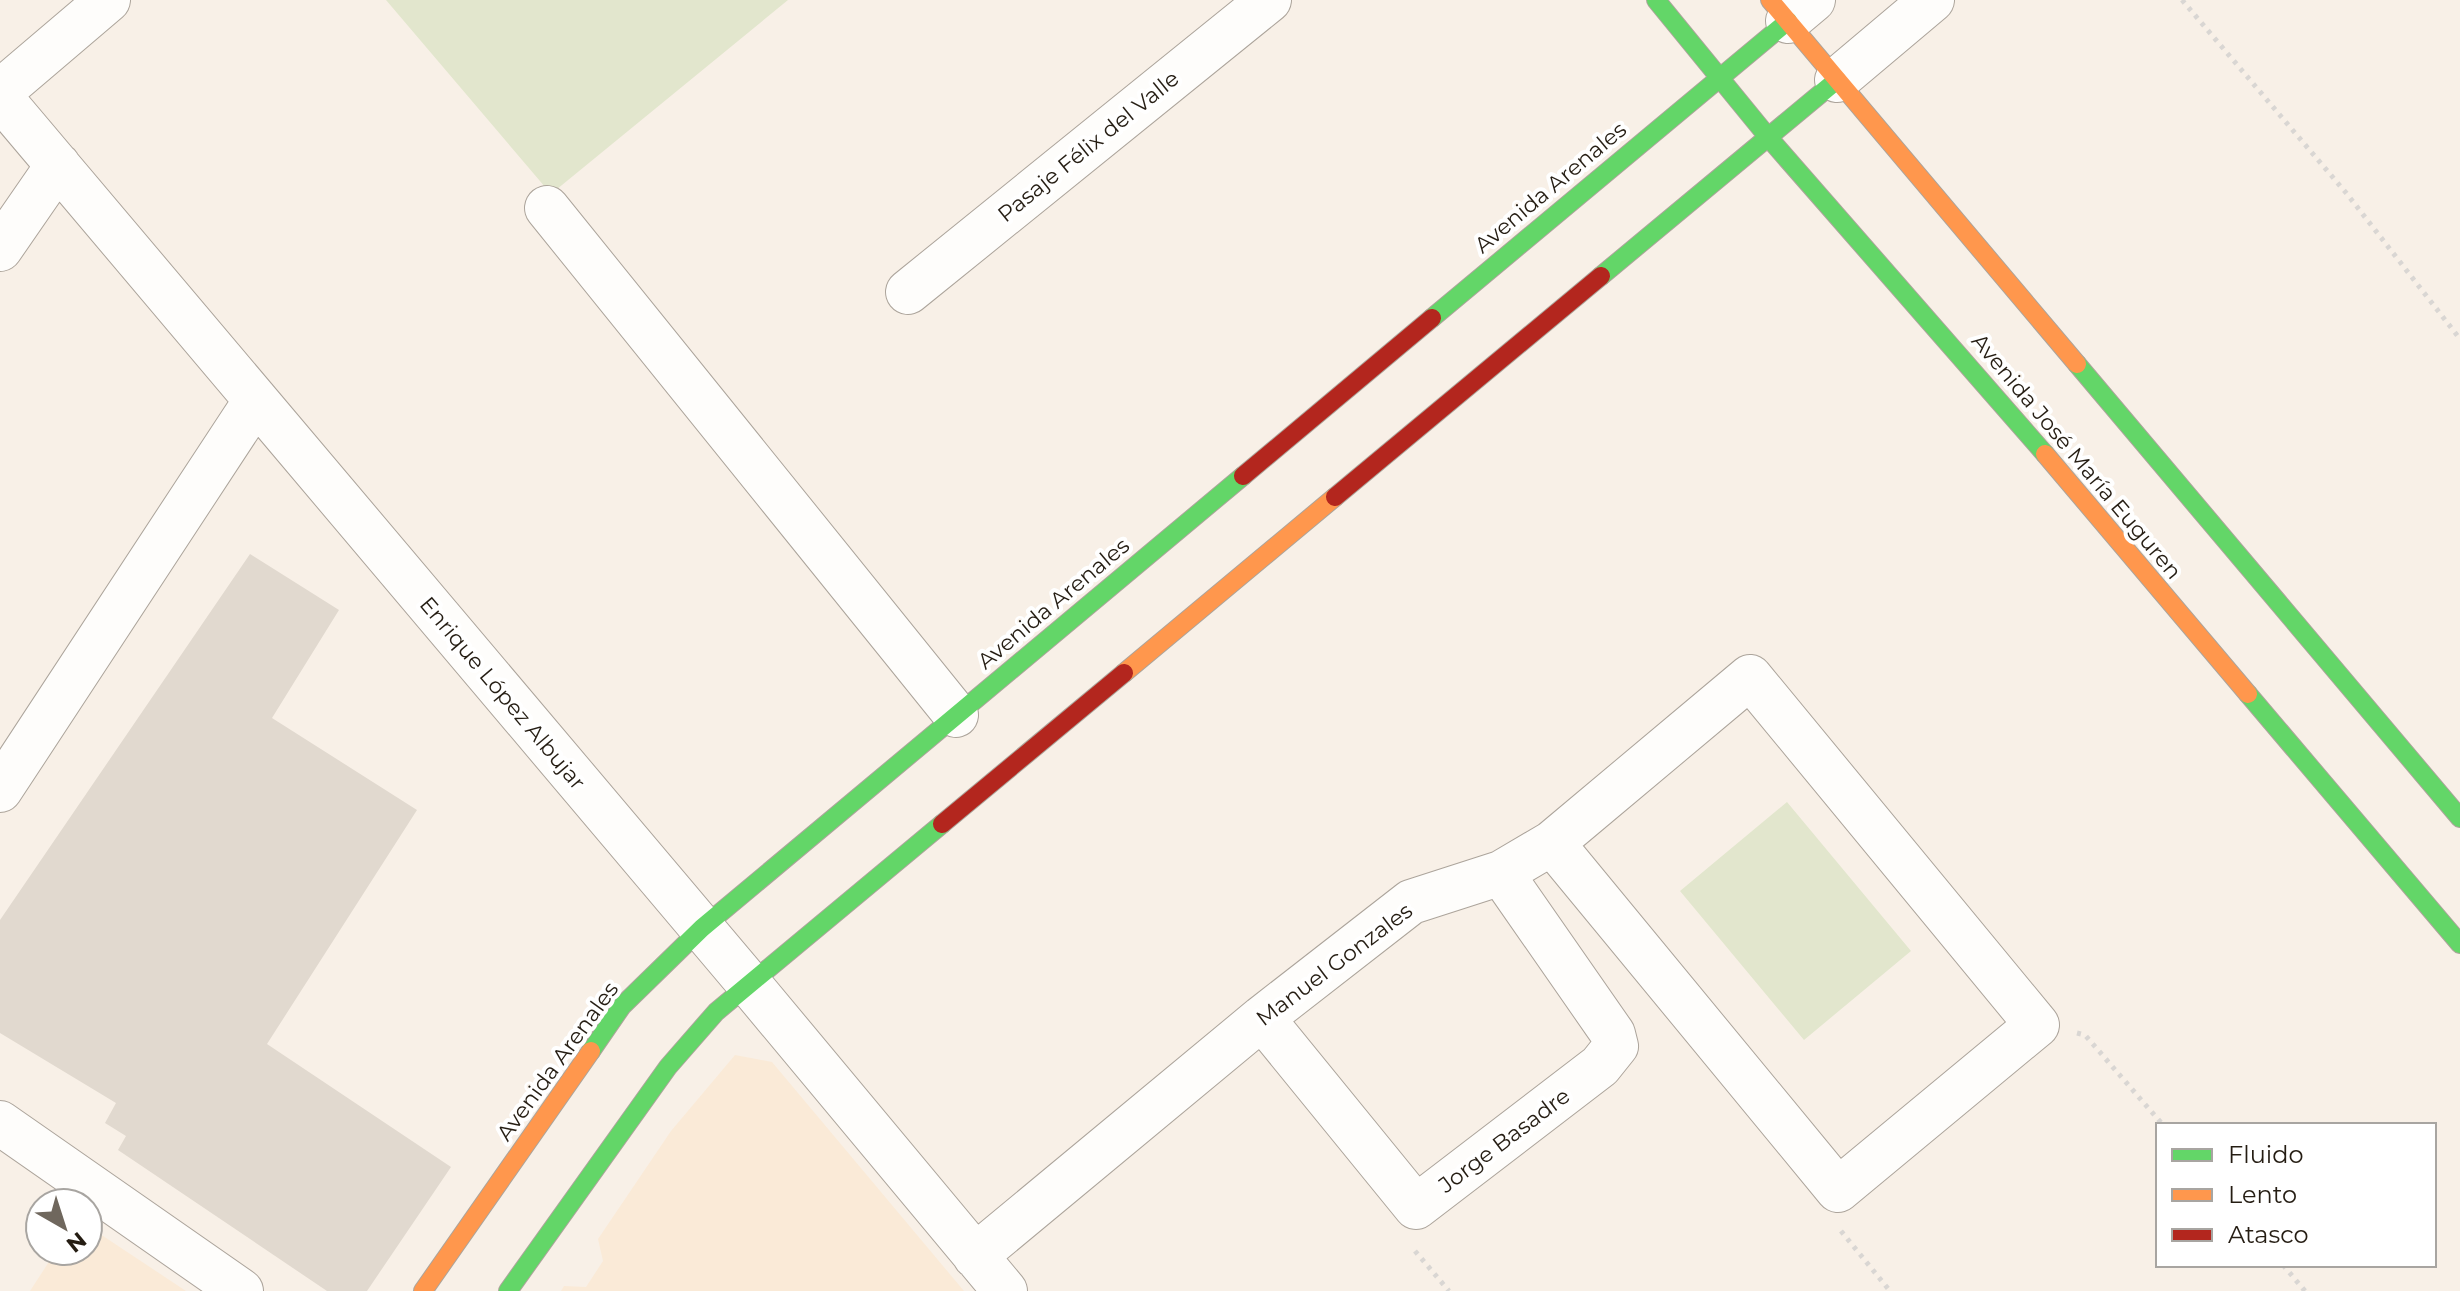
<svg xmlns="http://www.w3.org/2000/svg" width="2460" height="1291" font-family="Montserrat,sans-serif">
	<rect width="100%" height="100%" fill="#f8f0e7"/>
	<!-- built -->
	<path fill="#faead7" d="M 735,1055 L 772,1062 L 964,1291 L 561,1291 L 564,1286 L 586,1287 L 603,1261 L 598,1239 L 671,1131 Z
		M 88,1226 L 186,1291 L 30,1291 L 56,1251 L 88,1251 Z"/>
	<!-- green -->
	<path fill="#e2e6cd" d="M 386,0 L 788,0 L 551,194 Z
		M 1787,802 L 1911,951 L 1804,1040 L 1680,891 Z"/>
	<!-- building -->
	<path fill="#e1d9cf" d="M 250,554 L 339,610 L 272,718 L 417,810 L 267,1044 L 451,1167 L 367,1291 L 327,1291 L 118,1150 L 126,1136 L 105,1123 L 116,1103 L 0,1033 L 0,920 Z"/>
	<g fill="none" stroke-linecap="round" stroke-linejoin="round">
		<!-- street casing -->
		<g stroke="#aca49b" stroke-width="46">
			<path id="street" d="M 1788,21 L 1813,0
				M 1837,80 L 1932,0
				M 0,92 L 108,0
				M 0,97 L 750,985 L 1005,1291
				M 547,208 L 956,715
				M 0,249 L 58,165
				M 908,292 L 1269,0
				M 0,790 L 256,400
				M 1262,1018 L 1416,1207 L 1600,1066 L 1616,1046 L 1613,1034 L 1501,873
				M 0,1123 L 241,1291
				M 975,1256 L 1262,1018 L 1411,902 L 1501,873 L 1552,843 L 1750,677 L 2037,1025 L 1838,1190 L 1552,843"/>
		</g>
		<!-- fast casing -->
		<g stroke="#aca49b" stroke-width="20">
			<path id="fast" d="M 1656,0 L 1768,137 L 2045,454
				M 1601,276 L 1837,80
				M 1432,318 L 1788,21
				M 2077,364 L 2460,818
				M 2248,694 L 2460,944
				M 591,1051 L 622,1006 L 702,928 L 1243,476
				M 508,1291 L 668,1067 L 716,1012 L 942,824"/>
		</g>
		<!-- slow casing -->
		<g stroke="#aca49b" stroke-width="20">
			<path id="slow" d="M 1770,0 L 2077,364
				M 2045,454 L 2248,694
				M 1124,673 L 1335,497
				M 423,1291 L 591,1051"/>
		</g>
		<!-- jam casing -->
		<g stroke="#aca49b" stroke-width="20">
			<path id="jam" d="M 1243,476 L 1432,318
				M 1335,497 L 1601,276
				M 942,824 L 1124,673"/>
		</g>
		<!-- path -->
		<path stroke="#d9d6d3" stroke-width="5" stroke-dasharray="4 6" stroke-linecap="butt" d="M 2182,0 L 2347,194 L 2460,339
			M 2077,1033 L 2085,1035 L 2163,1125
			M 1841,1231 L 1890,1291
			M 1415,1251 L 1449,1291
			M 2283,1265 L 2305,1291"/>
		<!-- street -->
		<use href="#street" stroke="#fefdfb" stroke-width="44"/>
		<!-- fast -->
		<use href="#fast" stroke="#63d668" stroke-width="18"/>
		<!-- slow -->
		<use href="#slow" stroke="#ff974d" stroke-width="18"/>
		<!-- jam -->
		<use href="#jam" stroke="#b3261e" stroke-width="18"/>
	</g>
	<g text-anchor="middle" stroke-width="8" stroke-linejoin="round" paint-order="stroke">
		<!-- street labels -->
		<g font-size="22" fill="#251d13" stroke="#fff">
			<text transform="translate(1088 146) rotate(-39)" y="8">Pasaje Félix del Valle</text>
			<text transform="translate(1550 187) rotate(-40)" y="8">Avenida Arenales</text>
			<text transform="translate(2077 456) rotate(50)" y="8">Avenida José María Euguren</text>
			<text transform="translate(1053 603) rotate(-40)" y="8">Avenida Arenales</text>
			<text transform="translate(503 693) rotate(50)" y="8">Enrique López Albujar</text>
			<text transform="translate(1334 964) rotate(-37)" y="8">Manuel Gonzales</text>
			<text transform="translate(557 1061) rotate(-54)" y="8">Avenida Arenales</text>
			<text transform="translate(1504 1140) rotate(-37)" y="8">Jorge Basadre</text>
		</g>
	</g>
	<!-- legend -->
	<rect x="2156" y="1123" width="280" height="144" fill="#ffffff" stroke="#a8a5a1" stroke-width="2"/>
	<rect x="2172" y="1149" width="40" height="12" fill="#63d668" stroke="#a8a5a1" stroke-width="2"/>
	<text x="2228" y="1163" font-size="24" fill="#251d13">Fluido</text>
	<rect x="2172" y="1189" width="40" height="12" fill="#ff974d" stroke="#a8a5a1" stroke-width="2"/>
	<text x="2228" y="1203" font-size="24" fill="#251d13">Lento</text>
	<rect x="2172" y="1229" width="40" height="12" fill="#b3261e" stroke="#a8a5a1" stroke-width="2"/>
	<text x="2228" y="1243" font-size="24" fill="#251d13">Atasco</text>
	<!-- north arrow -->
	<g transform="translate(64 1227) rotate(141)"><circle r="38" fill="#ffffff" stroke="#a8a5a1" stroke-width="2"/>
	<path d="M0-6L14 30L0 20L-14 30Z" fill="#6f675d"/>
	<text y="-12" font-size="22" font-weight="bold" text-anchor="middle" fill="#251d13">N</text>
	</g>
</svg>
